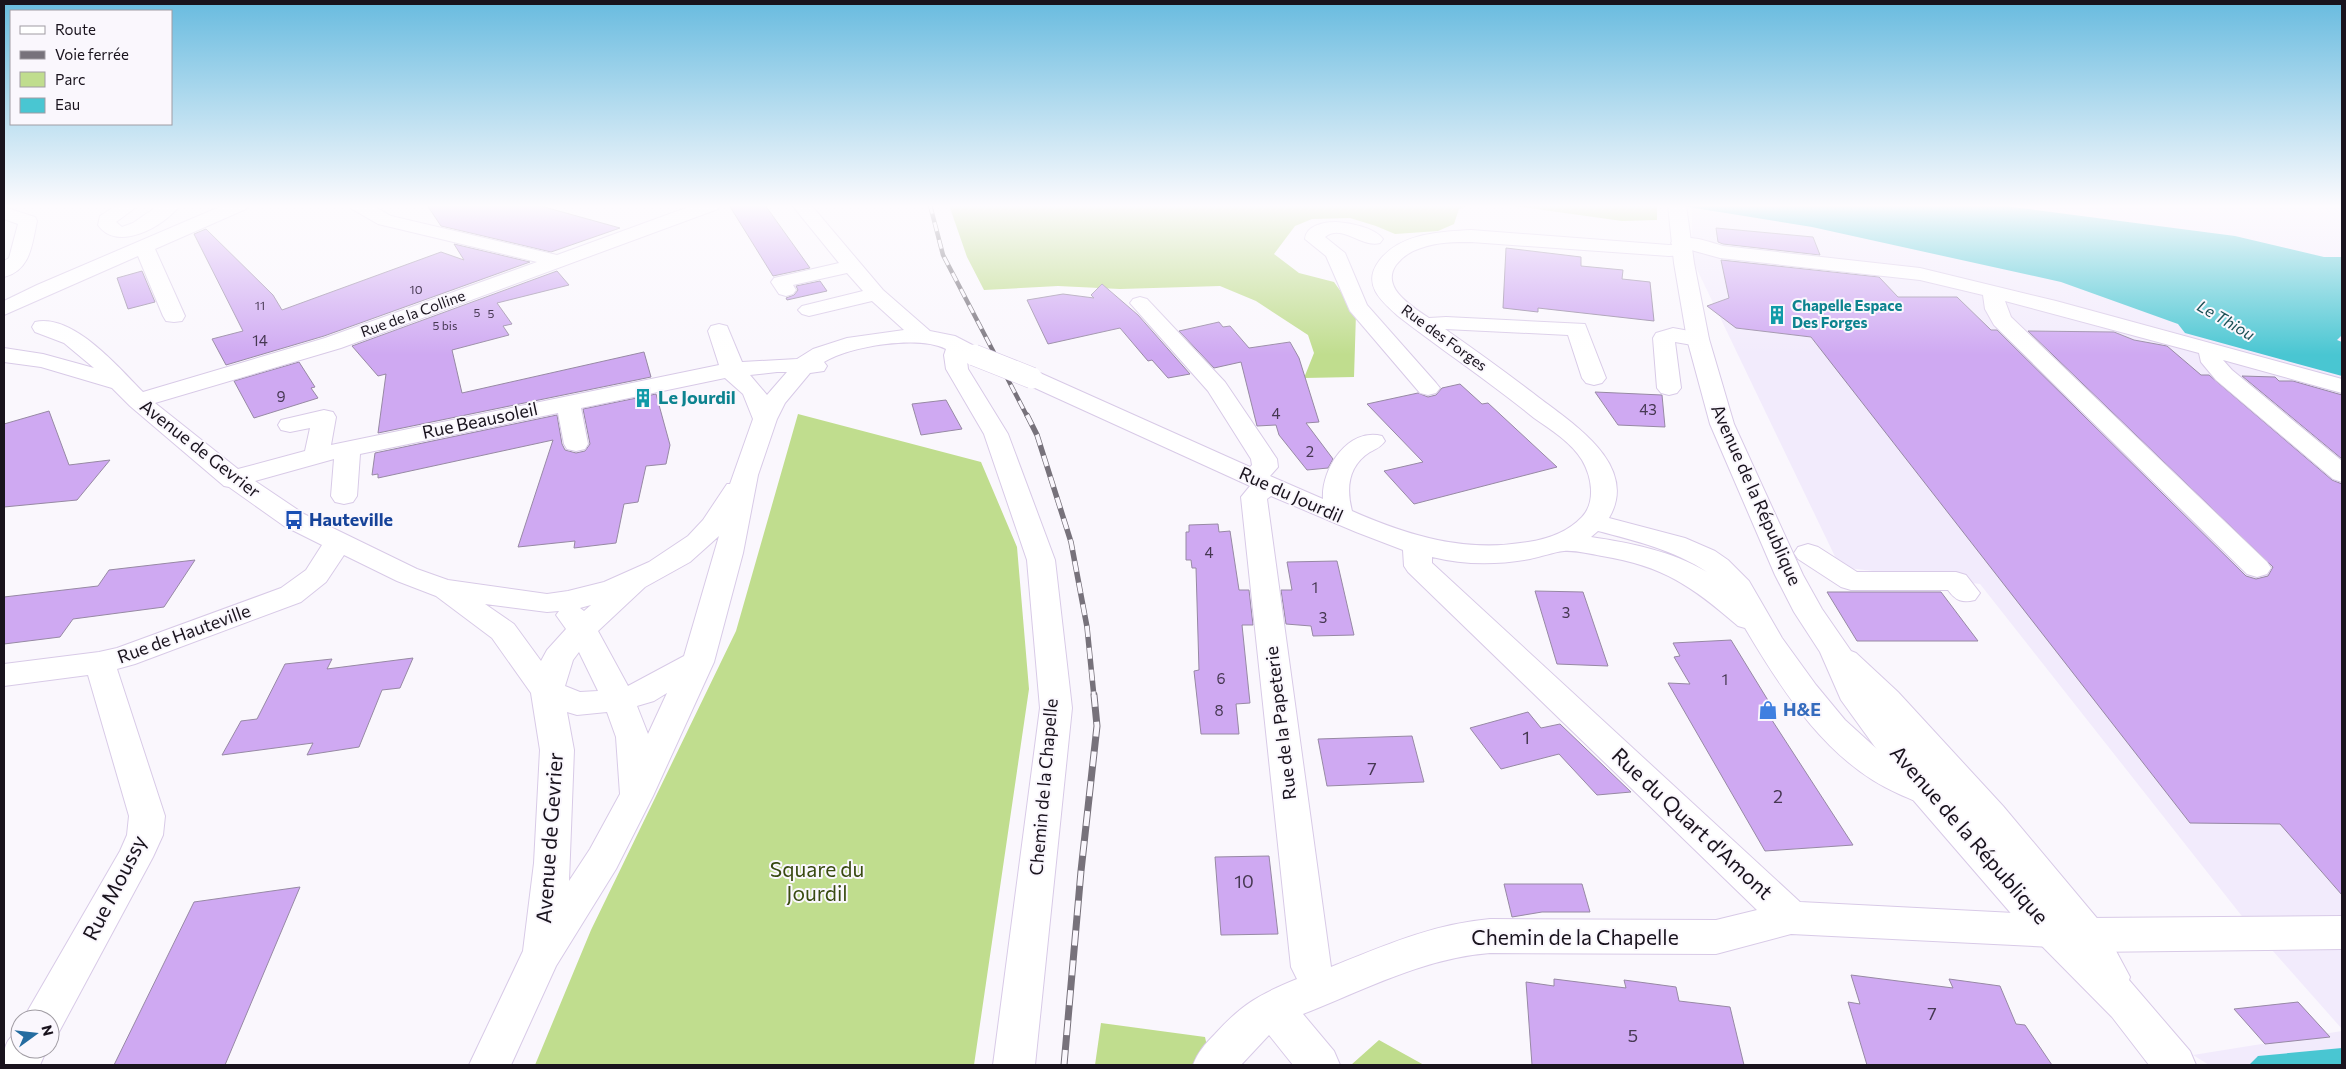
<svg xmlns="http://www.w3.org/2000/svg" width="2346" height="1069" font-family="Commissioner,sans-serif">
	<rect width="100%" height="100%" fill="#faf7fd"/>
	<!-- industrial -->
	<path fill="#f2ebfc" d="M 1692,205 L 2342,205 L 2342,1029 L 2241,915 L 1980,584 L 1840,567 L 1692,259 Z
		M 2342,1031 L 2342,1065 L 2209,1065 L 2193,1055 Z"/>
	<!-- green -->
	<path fill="#c0dd8e" d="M 949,205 L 1470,205 L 1459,209 L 1454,224 L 1438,231 L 1395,234 L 1376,226 L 1350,218 L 1312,219 L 1295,226 L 1274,254 L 1299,273 L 1334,282 L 1356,313 L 1354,377 L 1304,378 L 1314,353 L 1308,335 L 1256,301 L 1220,286 L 1120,289 L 1058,286 L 984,290 L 967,257 Z
		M 1507,205 L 1657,205 L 1657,220 L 1622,221 Z
		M 798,414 L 981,462 L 1017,547 L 1029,689 L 974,1065 L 535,1065 L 591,930 L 736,631 Z
		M 1101,1023 L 1205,1037 L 1211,1065 L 1095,1065 Z
		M 1379,1040 L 1424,1065 L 1351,1065 Z"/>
	<!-- water -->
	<path fill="#49c6d2" d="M 1676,205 L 1997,205 L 2235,236 L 2324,257 L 2342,257 L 2342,335 L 2337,340 L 2342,342 L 2342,376 L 2185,333 L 2178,324 L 2061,282 L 1812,227 Z
		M 2342,1048 L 2342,1065 L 2249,1065 L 2258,1056 Z"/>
	<!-- building -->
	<path fill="#cfa9f2" stroke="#9789a4" d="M 427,205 L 537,205 L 620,228 L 551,252 L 441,226 Z
		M 729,205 L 765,205 L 810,268 L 773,276 Z
		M 1716,228 L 1813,237 L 1820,255 L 1723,244 L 1718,242 Z
		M 206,229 L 273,295 L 282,310 L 441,252 L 464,260 L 454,244 L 530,262 L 324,336 L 226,365 L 212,339 L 243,331 L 194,234 Z
		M 1506,248 L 1581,257 L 1581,266 L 1623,270 L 1622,279 L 1650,282 L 1654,321 L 1538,308 L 1538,312 L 1503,308 Z
		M 1721,260 L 1879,277 L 1898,297 L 1957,297 L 1991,330 L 1997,330 L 2246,576 L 2256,579 L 2268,576 L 2273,567 L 2028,331 L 2114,332 L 2134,340 L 2167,346 L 2201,375 L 2209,375 L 2332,480 L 2342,484 L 2342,895 L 2280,824 L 2190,823 L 1811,337 L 1736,328 L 1707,306 L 1729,298 Z
		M 142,271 L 155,302 L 128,309 L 117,278 Z
		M 557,271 L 569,285 L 497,303 L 512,324 L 503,326 L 509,335 L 452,350 L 462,393 L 644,352 L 651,377 L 378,433 L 386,374 L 378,376 L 352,346 Z
		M 820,281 L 827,291 L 787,300 L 786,298 L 794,295 L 798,290 L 796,286 Z
		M 1102,284 L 1138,315 L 1190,374 L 1168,378 L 1152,360 L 1148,361 L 1120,328 L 1048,344 L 1027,300 L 1063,294 L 1094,298 L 1091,295 Z
		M 1219,322 L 1223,327 L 1230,326 L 1249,348 L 1290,342 L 1299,358 L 1319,422 L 1306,423 L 1333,459 L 1328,468 L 1307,470 L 1279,435 L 1276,425 L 1257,426 L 1241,362 L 1214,368 L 1179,331 Z
		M 299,362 L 315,387 L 311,388 L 318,398 L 254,418 L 234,381 Z
		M 2242,376 L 2275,377 L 2279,381 L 2293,381 L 2342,395 L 2342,459 Z
		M 1460,384 L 1482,404 L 1488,403 L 1557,467 L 1414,504 L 1384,471 L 1423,462 L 1367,404 L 1418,393 L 1428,397 L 1436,395 L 1442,388 Z
		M 1595,392 L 1662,395 L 1665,427 L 1618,425 Z
		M 656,394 L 670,445 L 666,464 L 646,466 L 638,502 L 624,504 L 616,543 L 574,548 L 575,541 L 518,547 L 553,440 L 378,478 L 378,474 L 372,475 L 375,453 L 557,415 L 562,444 L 565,450 L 576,453 L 585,451 L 590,444 L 583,409 Z
		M 946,400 L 962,429 L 921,435 L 912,404 Z
		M 49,411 L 69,465 L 110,460 L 77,500 L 4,507 L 4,424 Z
		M 1218,524 L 1219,532 L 1230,531 L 1239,590 L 1249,590 L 1253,625 L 1242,625 L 1250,703 L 1236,704 L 1239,734 L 1201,734 L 1194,671 L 1199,670 L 1196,568 L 1192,568 L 1191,560 L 1186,560 L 1186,532 L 1189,532 L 1189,525 Z
		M 195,560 L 164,607 L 73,619 L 60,637 L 4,644 L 4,597 L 98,586 L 109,570 Z
		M 1337,561 L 1354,635 L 1313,636 L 1311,626 L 1286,624 L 1281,590 L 1292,590 L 1287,562 Z
		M 1535,591 L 1583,592 L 1608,666 L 1557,664 Z
		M 1827,592 L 1941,592 L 1978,641 L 1857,641 Z
		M 1731,640 L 1777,715 L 1768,714 L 1853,845 L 1765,851 L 1668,683 L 1690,684 L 1674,657 L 1680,656 L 1673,643 Z
		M 413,658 L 400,688 L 382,690 L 359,747 L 307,755 L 313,743 L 222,755 L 241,721 L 257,719 L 285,664 L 332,659 L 327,669 Z
		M 1528,712 L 1541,728 L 1560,724 L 1631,792 L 1597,795 L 1559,754 L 1501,769 L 1470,728 Z
		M 1412,736 L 1424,782 L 1327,786 L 1318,739 Z
		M 1269,856 L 1278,934 L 1221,935 L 1215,857 Z
		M 1504,884 L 1582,884 L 1590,912 L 1542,912 L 1512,917 Z
		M 300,887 L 225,1065 L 114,1065 L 194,902 Z
		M 1851,975 L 1953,988 L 1949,979 L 2000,986 L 2016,1024 L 2025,1025 L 2052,1065 L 1867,1065 L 1848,1002 L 1860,1004 Z
		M 1554,979 L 1626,988 L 1624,980 L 1676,987 L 1679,1001 L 1730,1007 L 1744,1065 L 1532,1065 L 1526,982 L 1554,986 Z
		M 2298,1002 L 2330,1037 L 2265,1044 L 2234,1009 Z"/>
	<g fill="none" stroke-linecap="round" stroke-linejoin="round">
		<!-- minor casing -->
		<g stroke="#d8cae7" stroke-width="2">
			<path id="minor" d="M 117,205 L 139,205 L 116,222 L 122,227 L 133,223 L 159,205 L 180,205 C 165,226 117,253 98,225 L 100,216 Z
				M 224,205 L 249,205 L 246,209 L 155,249 L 185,316 L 182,321 L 174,322 L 166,321 L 163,316 L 138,256 L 4,315 L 4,301 L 37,285 Z
				M 349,205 L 372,205 L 391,216 L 557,255 L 694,205 L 721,205 L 718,209 L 341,348 L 155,403 L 238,469 L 305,451 L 310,428 L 290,432 L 281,430 L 278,425 L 281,420 L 324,410 L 333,412 L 336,417 L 331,445 L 719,365 L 708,331 L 711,326 L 719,324 L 727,326 L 742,362 L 797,359 L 813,349 L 847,338 L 904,330 L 872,301 L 809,316 L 802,314 L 798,310 L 802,306 L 863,291 L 847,273 L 793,285 L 796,290 L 793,294 L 786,296 L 779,294 L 771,282 L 774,278 L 839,263 L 792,205 L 811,205 L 883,290 L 930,331 L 955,336 L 982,350 L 985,355 L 982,360 L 974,362 L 967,360 L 968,369 L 1008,434 L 1055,560 L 1072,708 L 1035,1065 L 993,1065 L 1040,708 L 1027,560 L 984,434 L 946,369 L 944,355 L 946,349 C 918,335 851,346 824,362 L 827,366 L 824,371 L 810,373 L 785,403 L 777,419 L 758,475 L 743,553 L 714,662 L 653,796 L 616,869 L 556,966 L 511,1065 L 469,1065 L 523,951 L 534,863 L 540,750 L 531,693 L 492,638 L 436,596 L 397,581 L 344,555 L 326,582 L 301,602 L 135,664 L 117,669 L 165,816 L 163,835 L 153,857 L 59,1032 L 50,1035 L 50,1019 L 23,1019 L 120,851 L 127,835 L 129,816 L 88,675 L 4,686 L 4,664 L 99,652 L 117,648 L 281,588 L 306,570 L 322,545 L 284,526 L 229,487 L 224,486 L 130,406 L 112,388 L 41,367 L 4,362 L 4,348 L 43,354 L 94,368 L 64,343 L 35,332 L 32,327 L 35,322 C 73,313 119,368 143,392 L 325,338 L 537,262 L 378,224 L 352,209 ZM 777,372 L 787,372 L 767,395 L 750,375 ZM 725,378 L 743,394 L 753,419 L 730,484 L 727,484 L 703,520 L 688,536 L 649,562 L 604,582 L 568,591 L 547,594 L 448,580 L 417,569 L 304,514 L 255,481 L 334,459 L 331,496 L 335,502 L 344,504 L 353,502 L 357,496 L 360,454 L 558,413 L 564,444 L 567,449 L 576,451 L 585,449 L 588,444 L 581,408 ZM 719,536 L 684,656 L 628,686 L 598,631 L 645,587 L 690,562 ZM 485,604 L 547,612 L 559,611 L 556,615 L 566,629 L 547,650 L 541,661 L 514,624 ZM 591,605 L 584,611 L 580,608 ZM 579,652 L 598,691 L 580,692 L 565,686 L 573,660 ZM 667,693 L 648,734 L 637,706 L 654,701 ZM 567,712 L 577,715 L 607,712 L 616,737 L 620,794 L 590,849 L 569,881 L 574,750 Z
				M 4,207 L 35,217 L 37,221 C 32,244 31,270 4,277 L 4,261 L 9,258 L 18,224 L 4,219 Z
				M 1336,222 C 1350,223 1374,227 1383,239 L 1380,243 C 1361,248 1342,223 1325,237 L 1345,253 L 1367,305 L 1436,383 L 1440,388 L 1436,393 L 1428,395 L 1420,393 L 1350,311 L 1326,256 L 1305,239 C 1306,225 1325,222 1336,222 Z
				M 1471,230 L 1669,245 L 1673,245 L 1671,243 L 1674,239 C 1691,235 1707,241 1723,246 L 1920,268 L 2056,301 L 2342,379 L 2342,393 L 2223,360 L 2232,370 L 2342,461 L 2342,482 L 2333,479 L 2216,380 L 2201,362 L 2199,353 L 2005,301 L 2011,317 L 2267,562 L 2271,568 L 2267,574 L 2257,577 L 2247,574 L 1994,325 L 1985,309 L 1983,295 L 1920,280 L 1720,258 L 1691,250 L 1689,255 L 1669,256 L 1471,242 C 1455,242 1437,242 1421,248 C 1411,251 1402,257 1396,265 C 1380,288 1413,307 1429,318 L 1446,317 L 1585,324 L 1606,378 L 1602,383 L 1594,385 L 1586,383 L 1582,378 L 1568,335 L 1445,329 C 1475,350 1504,371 1533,393 C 1568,421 1641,463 1609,518 L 1685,538 L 1715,551 L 1728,560 L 1749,581 L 1782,638 L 1816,685 L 1845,720 L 1878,750 L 1918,773 L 1942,784 L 1947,793 L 1942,802 C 1924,808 1916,801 1899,794 C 1828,763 1783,692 1745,628 L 1738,626 C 1692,586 1663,566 1602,556 C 1590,554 1575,550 1564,551 C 1553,552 1541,557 1530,559 C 1497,565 1464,565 1432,557 L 1432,563 L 1800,902 L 2052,915 L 2066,919 L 2070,929 L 2073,923 L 2087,918 L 2342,916 L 2342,949 L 2087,952 L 2073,947 L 2068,937 L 2066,943 L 2052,947 L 1791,934 L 1716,954 L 1490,953 C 1424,958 1364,990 1303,1014 L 1334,1051 L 1340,1065 L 1293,1065 L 1269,1035 L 1241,1065 L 1193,1065 C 1198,1052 1205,1044 1215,1034 C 1242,1004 1260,994 1297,979 L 1291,967 L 1241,497 L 1250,486 L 1024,383 L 1020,378 L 1024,373 L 1032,371 L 1040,373 L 1250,467 L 1252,465 L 1251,459 L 1208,391 L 1130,303 L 1133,299 L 1140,297 L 1147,299 L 1225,382 L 1277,459 L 1278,467 L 1270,476 L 1323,499 C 1321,469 1348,427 1382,436 L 1385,441 C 1381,447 1376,449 1370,452 C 1348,466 1346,488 1352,511 C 1409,536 1465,553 1528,542 C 1548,539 1568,532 1582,517 C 1596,502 1592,477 1582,460 C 1571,442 1551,430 1534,418 C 1490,382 1443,351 1398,316 C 1380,300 1362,284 1379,261 C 1400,233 1439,232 1471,230 ZM 1271,496 L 1356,532 L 1403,550 L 1404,566 L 1408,572 L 1757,910 L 1716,920 L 1490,919 C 1433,924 1383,946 1331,967 L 1267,499 ZM 1598,531 C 1636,541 1674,550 1707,572 C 1672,551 1631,543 1591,537 Z
				M 1673,328 L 1706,334 L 1709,339 L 1706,344 L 1698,346 L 1675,342 L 1681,388 L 1677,393 L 1669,395 L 1661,393 L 1657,388 L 1653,338 L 1656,333 Z
				M 1808,544 L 1818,547 L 1857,572 L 1956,572 L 1966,575 L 1980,593 L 1975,600 C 1962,603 1956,601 1948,590 L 1851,590 L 1841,587 L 1798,559 L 1794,553 L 1798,547 Z
				M 20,1032 L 20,1049 L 47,1049 L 40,1065 L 4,1065 C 4,1050 4,1038 20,1032 Z"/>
		</g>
		<!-- major casing -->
		<g stroke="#d8cae7" stroke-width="2">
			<path id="major" d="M 1668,205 L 1686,205 L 1694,263 L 1709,339 L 1734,424 L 1803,575 L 1822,609 L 1851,651 L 1856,653 L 1898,692 L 2003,806 L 2101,923 L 2130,977 L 2129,980 L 2190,1051 L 2196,1065 L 2149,1065 L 2112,1017 L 2021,925 L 1914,801 L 1841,700 L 1820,652 L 1794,612 L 1775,575 L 1710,424 L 1687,339 L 1674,263 Z"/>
		</g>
		<!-- minor -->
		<use href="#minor" fill="#fff" fill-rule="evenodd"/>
		<!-- major -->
		<use href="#major" fill="#fff" fill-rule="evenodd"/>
		<!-- rail-far2 casing -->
		<g stroke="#77727b" stroke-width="4.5">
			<path id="rail-far2" d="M 930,205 L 943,255 L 1027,416"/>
		</g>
		<!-- rail-far1 casing -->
		<g stroke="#77727b" stroke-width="5.5">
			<path id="rail-far1" d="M 1027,415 L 1037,435 L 1071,542 L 1087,627 L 1094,697"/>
		</g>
		<!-- rail casing -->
		<g stroke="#77727b" stroke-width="7">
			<path id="rail" d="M 1064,1065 L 1081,871 L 1097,726 L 1094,695"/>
		</g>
		<!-- rail-far2 -->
		<use href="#rail-far2" stroke="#faf7fd" stroke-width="3" stroke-dasharray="9" stroke-linecap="butt"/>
		<!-- rail-far1 -->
		<use href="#rail-far1" stroke="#faf7fd" stroke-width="4" stroke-dasharray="11" stroke-linecap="butt"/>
		<!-- rail -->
		<use href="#rail" stroke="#faf7fd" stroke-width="5" stroke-dasharray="15" stroke-linecap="butt"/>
		<!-- minor-bridge casing -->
		<g stroke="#d8cae7" stroke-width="22" stroke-linecap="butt">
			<path id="minor-bridge" d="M 974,355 L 1032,378"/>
		</g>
		<!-- minor-bridge -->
		<use href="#minor-bridge" stroke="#fff" stroke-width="21"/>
	</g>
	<!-- sky -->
	<linearGradient id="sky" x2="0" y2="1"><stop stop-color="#68bbdf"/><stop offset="0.58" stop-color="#fdfbfe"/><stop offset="1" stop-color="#fdfbfe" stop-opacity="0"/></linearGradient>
	<rect width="2346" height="355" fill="url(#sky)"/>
	<!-- icons -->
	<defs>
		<g id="building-bare" transform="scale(1.5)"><path d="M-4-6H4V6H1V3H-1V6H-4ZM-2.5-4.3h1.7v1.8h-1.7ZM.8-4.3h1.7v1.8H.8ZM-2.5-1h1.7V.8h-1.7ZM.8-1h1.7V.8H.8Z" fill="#0f9aa8" stroke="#faf7fd" stroke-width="2.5" paint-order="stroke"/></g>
		<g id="bus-bare" transform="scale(1.5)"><path d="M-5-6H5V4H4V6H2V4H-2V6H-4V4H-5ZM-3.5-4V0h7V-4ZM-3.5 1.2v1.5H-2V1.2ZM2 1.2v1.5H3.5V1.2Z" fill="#1a4fb4" stroke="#faf7fd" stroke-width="2.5" paint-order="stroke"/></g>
		<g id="shop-bare" transform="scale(1.5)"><path d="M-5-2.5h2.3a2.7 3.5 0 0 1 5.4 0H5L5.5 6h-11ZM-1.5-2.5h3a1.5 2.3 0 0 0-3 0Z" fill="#3f7fe0" stroke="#faf7fd" stroke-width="2.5" paint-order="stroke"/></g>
	</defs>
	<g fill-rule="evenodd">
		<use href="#building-bare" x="1777" y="315"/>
		<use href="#building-bare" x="643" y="398"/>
		<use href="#bus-bare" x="294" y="520"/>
		<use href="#shop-bare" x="1768" y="710"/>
	</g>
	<g text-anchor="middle" stroke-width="4" stroke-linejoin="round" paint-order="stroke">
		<!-- far-number labels -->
		<g font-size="12" fill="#463852">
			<text x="416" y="294">10</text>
			<text x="260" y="310">11</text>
			<text x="477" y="317">5</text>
			<text x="491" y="318">5</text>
			<text x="445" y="330">5 bis</text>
		</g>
		<!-- far-culture labels -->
		<g font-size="15" font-weight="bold" fill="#0d838f" stroke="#faf7fd" text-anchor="start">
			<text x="1792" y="311">Chapelle Espace<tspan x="1792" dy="17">Des Forges</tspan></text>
		</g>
		<!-- far-street labels -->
		<g font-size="15" fill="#19131d" stroke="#faf7fd">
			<text transform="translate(413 314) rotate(-20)" y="5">Rue de la Colline</text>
			<text transform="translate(1444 338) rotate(36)" y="5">Rue des Forges</text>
		</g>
		<!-- number labels -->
		<g font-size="15" fill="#463852">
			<text x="260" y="346">14</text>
			<text x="281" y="402">9</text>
			<text x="1648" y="415">43</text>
			<text x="1276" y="419">4</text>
			<text x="1310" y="457">2</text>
			<text x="1209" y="558">4</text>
			<text x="1315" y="593">1</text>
			<text x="1566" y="618">3</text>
			<text x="1323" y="623">3</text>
			<text x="1221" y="684">6</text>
			<text x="1725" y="685">1</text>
			<text x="1219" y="716">8</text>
		</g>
		<!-- far-water labels -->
		<g font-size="16" font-style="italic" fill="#1b5055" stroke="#faf7fd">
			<text transform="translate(2226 320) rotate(30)" y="6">Le Thiou</text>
		</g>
		<!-- culture labels -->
		<g font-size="18" font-weight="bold" fill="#0d838f" stroke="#faf7fd" text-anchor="start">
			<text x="658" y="404">Le Jourdil</text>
		</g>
		<!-- street labels -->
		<g font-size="18" fill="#19131d" stroke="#faf7fd">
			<text transform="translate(480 421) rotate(-12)" y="6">Rue Beausoleil</text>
			<text transform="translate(200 449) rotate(38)" y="6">Avenue de Gevrier</text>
			<text transform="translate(1291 495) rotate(24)" y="6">Rue du Jourdil</text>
			<text transform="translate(1756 495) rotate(66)" y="6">Avenue de la République</text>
			<text transform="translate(184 634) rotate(-20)" y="6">Rue de Hauteville</text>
			<text transform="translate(1281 723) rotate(-97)" y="6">Rue de la Papeterie</text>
			<text transform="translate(1044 787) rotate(-85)" y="6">Chemin de la Chapelle</text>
		</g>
		<!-- transit labels -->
		<g font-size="18" font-weight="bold" fill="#164399" stroke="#faf7fd" text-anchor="start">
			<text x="309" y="526">Hauteville</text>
		</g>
		<!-- shop labels -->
		<g font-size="18" font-weight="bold" fill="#366cbe" stroke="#faf7fd" text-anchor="start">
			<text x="1783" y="716">H&amp;E</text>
		</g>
		<!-- near-number labels -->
		<g font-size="18" fill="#463852">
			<text x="1526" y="744">1</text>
			<text x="1372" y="775">7</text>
			<text x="1778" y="803">2</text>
			<text x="1244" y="888">10</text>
			<text x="1932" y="1020">7</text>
			<text x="1633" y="1042">5</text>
		</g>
		<!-- near-street labels -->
		<g font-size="21" fill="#19131d" stroke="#faf7fd">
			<text transform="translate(1692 824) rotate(43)" y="7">Rue du Quart d'Amont</text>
			<text transform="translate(1969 835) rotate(49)" y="7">Avenue de la République</text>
			<text transform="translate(550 838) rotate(-86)" y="7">Avenue de Gevrier</text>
			<text transform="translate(115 888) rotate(-63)" y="7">Rue Moussy</text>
			<text x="1575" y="945">Chemin de la Chapelle</text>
		</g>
		<!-- near-park labels -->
		<g font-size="21" fill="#384a10" stroke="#faf7fd">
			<text x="817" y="877">Square du<tspan x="817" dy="24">Jourdil</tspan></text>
		</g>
	</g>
	<!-- border -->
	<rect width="2346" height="1069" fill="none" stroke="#19131d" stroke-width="10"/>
	<!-- legend -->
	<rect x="10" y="10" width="162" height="115" fill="#faf7fd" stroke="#a09ca3"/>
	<rect x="20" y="26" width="25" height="8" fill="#ffffff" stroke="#a09ca3"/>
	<text x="55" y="35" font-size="15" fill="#19131d">Route</text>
	<rect x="20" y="51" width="25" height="8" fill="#77727b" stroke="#a09ca3"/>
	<text x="55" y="60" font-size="15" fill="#19131d">Voie ferrée</text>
	<rect x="20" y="72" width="25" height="15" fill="#c0dd8e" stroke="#a09ca3"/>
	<text x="55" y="85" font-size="15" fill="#19131d">Parc</text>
	<rect x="20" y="98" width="25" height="15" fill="#49c6d2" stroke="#a09ca3"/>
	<text x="55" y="110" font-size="15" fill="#19131d">Eau</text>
	<!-- north arrow -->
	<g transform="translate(35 1034) rotate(75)"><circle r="24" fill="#faf7fd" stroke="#a09ca3"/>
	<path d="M0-4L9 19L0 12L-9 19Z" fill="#246ca0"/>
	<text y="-8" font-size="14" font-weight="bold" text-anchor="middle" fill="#19131d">N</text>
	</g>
</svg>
